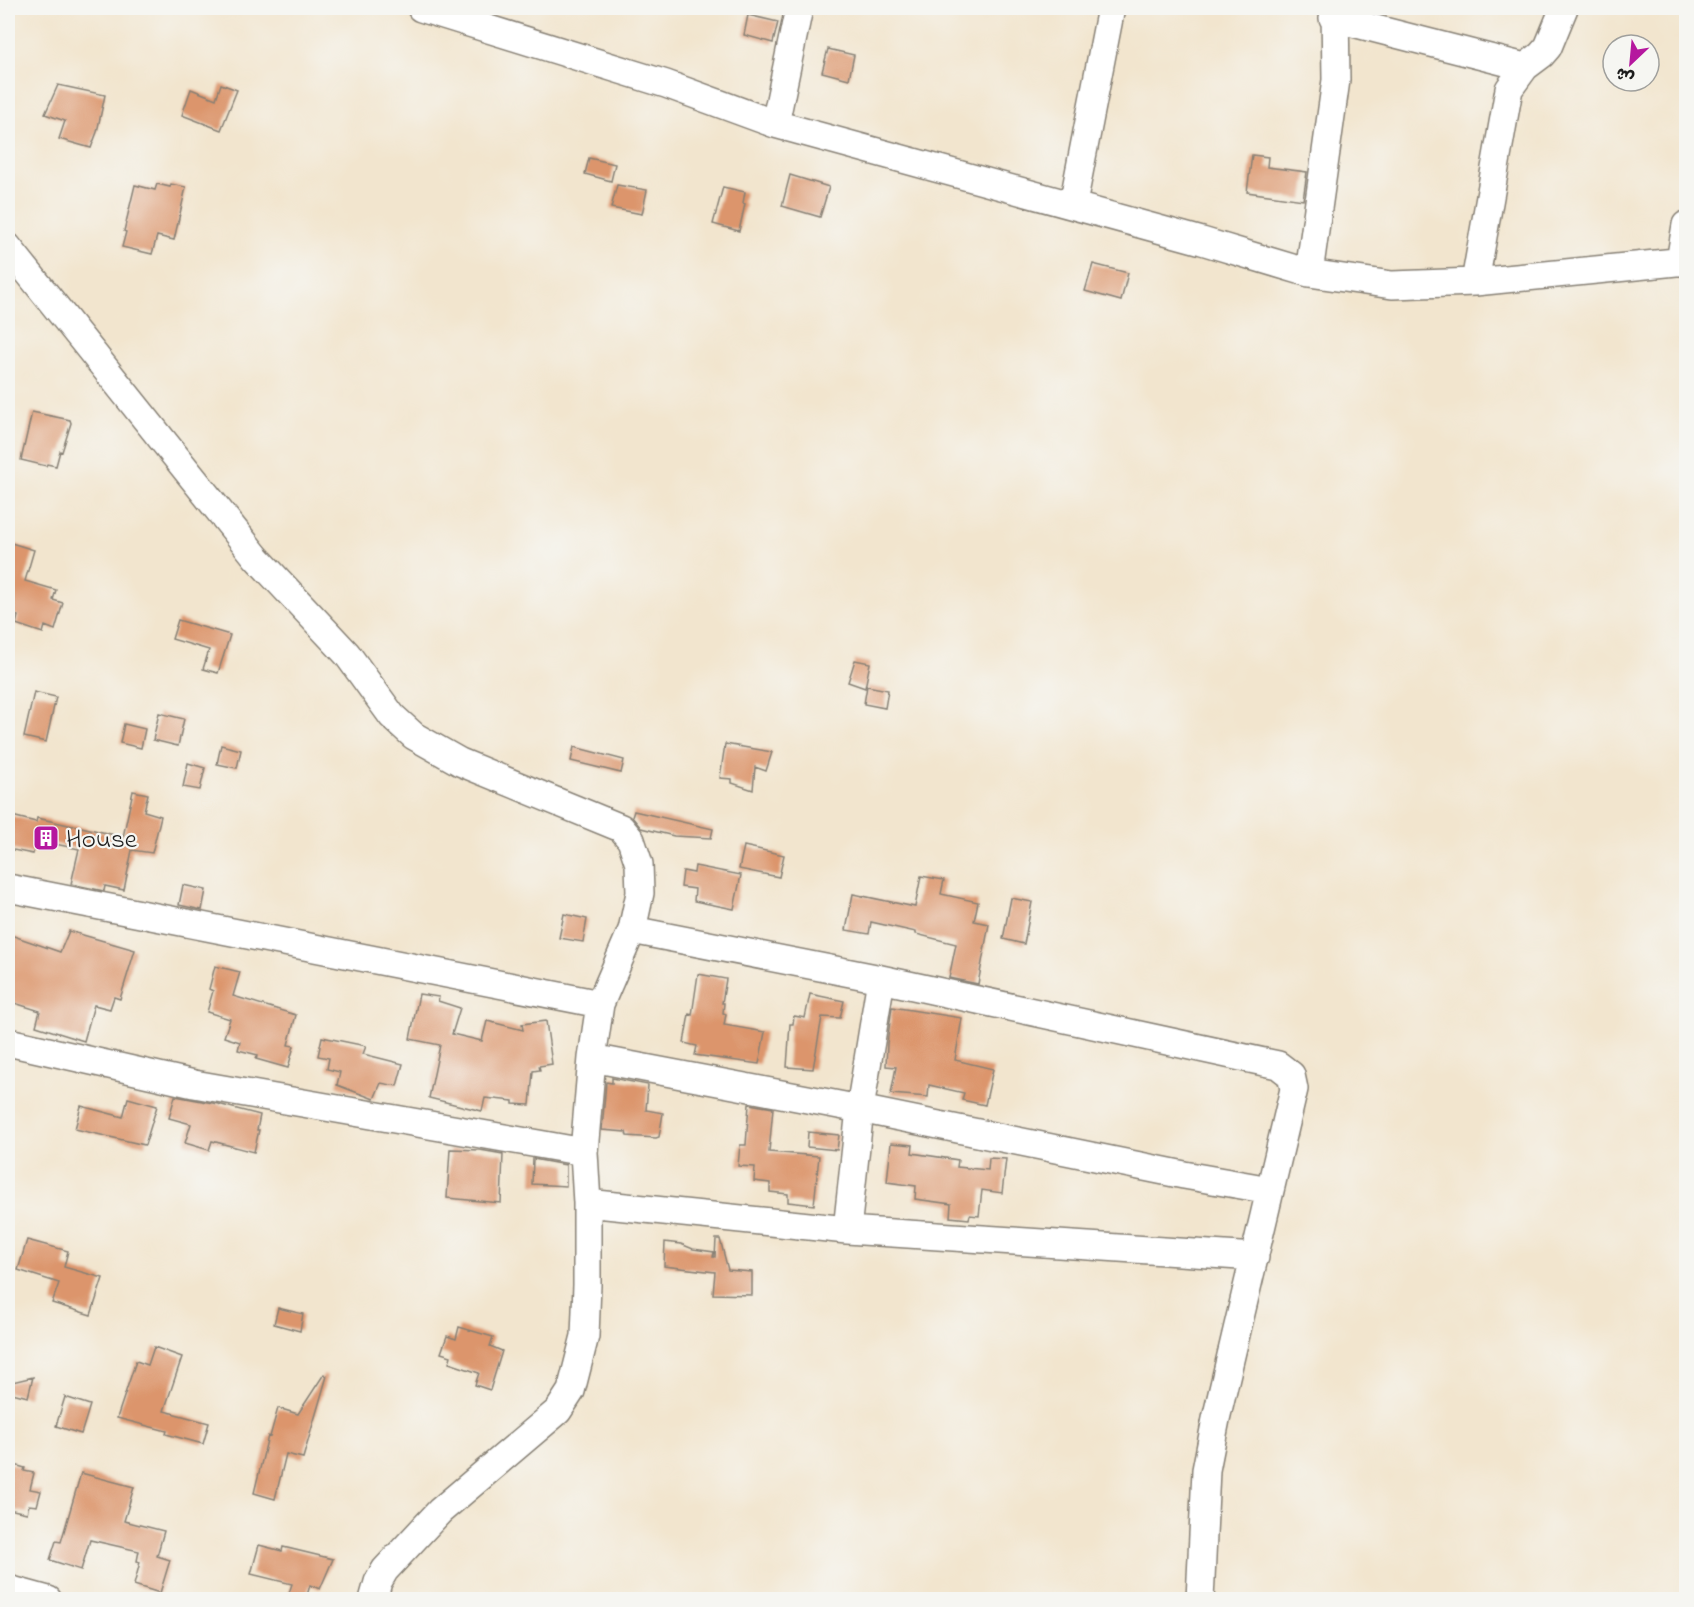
<svg xmlns="http://www.w3.org/2000/svg" width="1694" height="1607" font-family="'Indie Flower','Playpen Sans Arabic',sans-serif">
	<rect width="100%" height="100%" fill="#f6f6f2"/>
	<filter id="ink" filterUnits="userSpaceOnUse"><feTurbulence type="fractalNoise" baseFrequency=".0167" numOctaves="2"/><feDisplacementMap in="SourceGraphic" scale="12" xChannelSelector="R" yChannelSelector="G"/><feConvolveMatrix kernelMatrix="1 2 1 2 8 2 1 2 1" color-interpolation-filters="sRGB"/></filter>
	<filter id="wash" filterUnits="userSpaceOnUse"><feTurbulence type="fractalNoise" baseFrequency=".008" numOctaves="4" result="noise"/><feDisplacementMap in="SourceGraphic" scale="24" xChannelSelector="R" yChannelSelector="G"/><feGaussianBlur stdDeviation="1.35" result="paint"/><feColorMatrix in="noise" values="0 0 0 0 0 0 0 0 0 0 0 0 0 0 0 0 0 1.4 0 .05"/><feComposite in="paint" operator="in"/></filter>
	<g filter="url(#wash)">
		<rect width="100%" height="100%" fill="#f2e5ce"/>
		<g id="blocks">
			<!-- building -->
			<path fill="#dc956c" d="M 748,15 L 778,22 L 773,43 L 744,35 Z
				M 828,49 L 854,55 L 849,79 L 822,72 Z
				M 221,84 L 237,90 L 221,130 L 182,115 L 191,89 L 216,99 Z
				M 58,85 L 105,95 L 97,132 L 91,148 L 59,139 L 65,121 L 45,114 Z
				M 1252,155 L 1268,157 L 1267,167 L 1307,172 L 1303,200 L 1247,192 Z
				M 589,158 L 615,164 L 611,181 L 585,174 Z
				M 790,175 L 829,187 L 820,217 L 782,206 Z
				M 157,184 L 170,187 L 171,184 L 186,187 L 174,240 L 157,236 L 152,254 L 122,247 L 126,232 L 124,231 L 135,185 L 155,190 Z
				M 617,185 L 647,190 L 642,214 L 611,208 Z
				M 723,187 L 745,192 L 743,203 L 745,204 L 739,231 L 713,224 Z
				M 1093,264 L 1128,273 L 1121,301 L 1085,291 Z
				M 32,412 L 70,420 L 71,423 L 62,452 L 60,451 L 56,466 L 47,464 L 46,466 L 21,460 Z
				M 8,542 L 34,550 L 25,581 L 56,590 L 53,600 L 63,603 L 55,630 L 45,626 L 43,633 L 16,624 L 18,616 L 8,613 Z
				M 178,620 L 230,635 L 218,673 L 203,669 L 209,650 L 172,639 Z
				M 855,660 L 870,663 L 865,688 L 848,682 Z
				M 867,686 L 888,690 L 885,708 L 864,704 Z
				M 34,692 L 56,697 L 46,742 L 24,737 Z
				M 159,713 L 184,719 L 178,746 L 153,740 Z
				M 124,724 L 145,729 L 141,748 L 120,743 Z
				M 725,744 L 772,752 L 766,771 L 755,767 L 753,790 L 732,783 L 732,779 L 720,778 Z
				M 221,745 L 241,750 L 237,768 L 217,764 Z
				M 574,747 L 624,760 L 621,773 L 571,761 Z
				M 188,763 L 205,768 L 200,790 L 183,787 Z
				M 133,791 L 148,794 L 144,811 L 161,816 L 152,853 L 132,850 L 124,890 L 105,886 L 104,891 L 71,884 L 79,849 L 36,840 L 33,854 L 8,849 L 8,815 L 36,822 L 37,818 L 73,826 L 73,825 L 123,837 Z
				M 634,811 L 713,829 L 711,838 L 674,836 L 641,828 L 632,817 Z
				M 744,846 L 784,855 L 779,877 L 739,869 Z
				M 695,866 L 741,875 L 734,909 L 694,901 L 695,889 L 681,887 L 683,871 L 694,873 Z
				M 921,876 L 944,880 L 941,894 L 978,902 L 974,921 L 989,924 L 978,984 L 949,978 L 956,944 L 916,934 L 916,932 L 871,922 L 869,934 L 846,930 L 853,894 L 915,907 Z
				M 183,885 L 206,890 L 202,910 L 179,905 Z
				M 1011,898 L 1032,902 L 1024,944 L 1003,939 Z
				M 564,914 L 587,919 L 583,942 L 559,938 Z
				M 69,931 L 135,950 L 120,999 L 114,997 L 110,1009 L 94,1005 L 84,1041 L 36,1026 L 40,1011 L 8,1001 L 8,934 L 60,952 Z
				M 215,966 L 240,972 L 233,996 L 296,1015 L 288,1045 L 294,1046 L 288,1068 L 256,1059 L 258,1055 L 238,1050 L 240,1042 L 224,1037 L 230,1019 L 207,1012 L 213,991 L 209,989 Z
				M 698,974 L 726,979 L 722,1003 L 724,1003 L 723,1013 L 726,1014 L 724,1025 L 765,1032 L 759,1064 L 695,1055 L 697,1046 L 684,1043 L 689,1014 L 692,1015 Z
				M 419,994 L 439,997 L 438,1001 L 460,1008 L 452,1034 L 482,1041 L 487,1021 L 523,1030 L 522,1024 L 546,1021 L 552,1064 L 539,1066 L 540,1070 L 533,1071 L 530,1105 L 513,1104 L 513,1101 L 485,1098 L 482,1111 L 429,1098 L 440,1045 L 410,1039 Z
				M 810,994 L 844,1001 L 840,1018 L 822,1017 L 813,1069 L 787,1067 L 790,1024 L 793,1024 L 794,1016 L 805,1018 Z
				M 892,1007 L 962,1018 L 955,1060 L 993,1069 L 985,1105 L 962,1100 L 964,1093 L 929,1085 L 928,1097 L 891,1094 L 896,1067 L 886,1066 L 887,1044 Z
				M 322,1037 L 366,1046 L 363,1054 L 403,1064 L 397,1086 L 381,1083 L 374,1099 L 337,1085 L 340,1072 L 327,1069 L 329,1058 L 318,1056 Z
				M 612,1078 L 648,1085 L 646,1110 L 663,1113 L 659,1137 L 656,1138 L 627,1136 L 626,1132 L 602,1130 L 606,1082 L 612,1083 Z
				M 175,1096 L 218,1104 L 260,1115 L 257,1130 L 259,1130 L 254,1152 L 212,1141 L 209,1150 L 185,1143 L 191,1124 L 169,1118 Z
				M 128,1098 L 157,1106 L 145,1145 L 75,1129 L 81,1106 L 123,1117 Z
				M 749,1104 L 773,1108 L 769,1152 L 819,1156 L 814,1205 L 788,1202 L 788,1194 L 770,1192 L 770,1183 L 754,1181 L 755,1167 L 738,1166 L 740,1145 L 746,1145 Z
				M 808,1132 L 839,1135 L 837,1150 L 807,1147 Z
				M 891,1143 L 913,1145 L 912,1153 L 958,1160 L 957,1167 L 988,1170 L 989,1158 L 1006,1159 L 1002,1193 L 982,1190 L 979,1216 L 970,1215 L 969,1219 L 950,1217 L 951,1204 L 915,1199 L 916,1186 L 887,1182 Z
				M 450,1149 L 480,1150 L 503,1154 L 501,1203 L 447,1198 Z
				M 533,1159 L 566,1165 L 566,1186 L 532,1184 Z
				M 716,1239 L 720,1239 L 728,1270 L 752,1272 L 752,1295 L 713,1294 L 715,1272 L 664,1266 L 665,1242 L 681,1244 L 693,1249 L 714,1252 L 713,1257 L 715,1257 Z
				M 27,1240 L 68,1251 L 64,1267 L 103,1278 L 91,1315 L 52,1303 L 59,1283 L 18,1270 Z
				M 278,1308 L 303,1314 L 300,1331 L 274,1324 Z
				M 459,1327 L 493,1337 L 490,1346 L 502,1351 L 490,1390 L 475,1385 L 479,1373 L 449,1363 L 451,1356 L 441,1353 L 447,1336 L 456,1339 Z
				M 154,1347 L 182,1357 L 164,1411 L 209,1423 L 203,1444 L 166,1434 L 167,1431 L 117,1418 L 136,1361 L 148,1365 Z
				M 324,1374 L 327,1376 L 303,1458 L 286,1454 L 275,1499 L 254,1493 L 268,1436 L 270,1437 L 278,1408 L 298,1414 Z
				M 33,1377 L 28,1397 L 8,1392 L 8,1383 Z
				M 65,1397 L 90,1405 L 81,1434 L 56,1426 Z
				M 8,1463 L 25,1468 L 24,1471 L 34,1473 L 30,1489 L 41,1491 L 37,1506 L 29,1505 L 27,1513 L 8,1509 Z
				M 81,1473 L 134,1487 L 124,1521 L 164,1531 L 157,1556 L 170,1560 L 160,1593 L 134,1585 L 140,1562 L 137,1561 L 139,1551 L 90,1540 L 81,1570 L 50,1560 L 56,1541 L 61,1542 Z
				M 259,1545 L 282,1551 L 283,1547 L 333,1559 L 320,1589 L 310,1585 L 306,1599 L 287,1599 L 292,1584 L 251,1574 Z"/>
		</g>
	</g>
	<g filter="url(#ink)">
		<use href="#blocks" fill-opacity="0" stroke="#878075" stroke-width="1.5"/>
		<g fill="none" stroke-linecap="round" stroke-linejoin="round">
			<!-- minor casing -->
			<g stroke="#878075" stroke-width="30">
				<path id="minor" d="M 421,8 L 666,84 L 775,124 L 1202,241 L 1309,273 L 1392,285 L 1475,282 L 1686,261
					M 1333,18 L 1525,67
					M 775,124 L 799,8
					M 1073,204 L 1111,8
					M 8,247 L 256,557 L 347,654 L 392,716 L 414,736 L 460,762 L 621,828 L 631,840 L 639,864 L 640,893 L 632,930 L 600,1004 L 592,1058 L 584,1152 L 587,1203 L 587,1285 L 585,1336 L 571,1391 L 558,1411 L 440,1511 L 385,1570 L 378,1582 L 373,1600
					M 1680,262 L 1686,225
					M 1309,273 L 1336,80 L 1335,8
					M 1475,282 L 1509,89 L 1525,67 L 1541,55 L 1548,47 L 1564,8
					M 8,888 L 600,1004
					M 632,930 L 881,979 L 1278,1065 L 1291,1075 L 1294,1089 L 1216,1419 L 1206,1470 L 1200,1600
					M 8,1042 L 194,1084 L 584,1152
					M 592,1058 L 860,1109 L 1184,1175 L 1270,1190
					M 587,1203 L 847,1230 L 1255,1257
					M 847,1230 L 860,1109 L 881,979
					M 8,1589 L 48,1600"/>
			</g>
			<!-- minor -->
			<use href="#minor" stroke="#fff" stroke-width="27"/>
		</g>
	</g>
	<!-- icons -->
	<defs>
		<g id="building-square" transform="scale(1.35)"><rect x="-9" y="-9" width="18" height="18" rx="4" fill="#b5179e" stroke="#f6f6f2"/><path d="M-4-6H4V6H1V3H-1V6H-4ZM-2.5-4.3h1.7v1.8h-1.7ZM.8-4.3h1.7v1.8H.8ZM-2.5-1h1.7V.8h-1.7ZM.8-1h1.7V.8H.8Z" fill="#fff"/></g>
	</defs>
	<g fill-rule="evenodd">
		<use href="#building-square" x="46" y="838"/>
	</g>
	<g text-anchor="middle" stroke-width="4.5" stroke-linejoin="round" paint-order="stroke">
		<!-- poi labels -->
		<g font-size="27" fill="#1c1c1c" stroke="#f6f6f2" text-anchor="start">
			<text x="66" y="847">House</text>
		</g>
	</g>
	<!-- margin -->
	<rect width="1694" height="1607" fill="none" stroke="#f6f6f2" stroke-width="30"/>
	<!-- north arrow -->
	<g transform="translate(1631 63) rotate(206)"><circle r="28" fill="#f6f6f2" stroke="#9f9f9c" stroke-width="1.5"/>
	<path d="M0-4.5L10 22L0 15L-10 22Z" fill="#b5179e"/>
	<text y="-9" font-size="16" font-weight="bold" text-anchor="middle" fill="#1c1c1c">ش</text>
	</g>
</svg>
